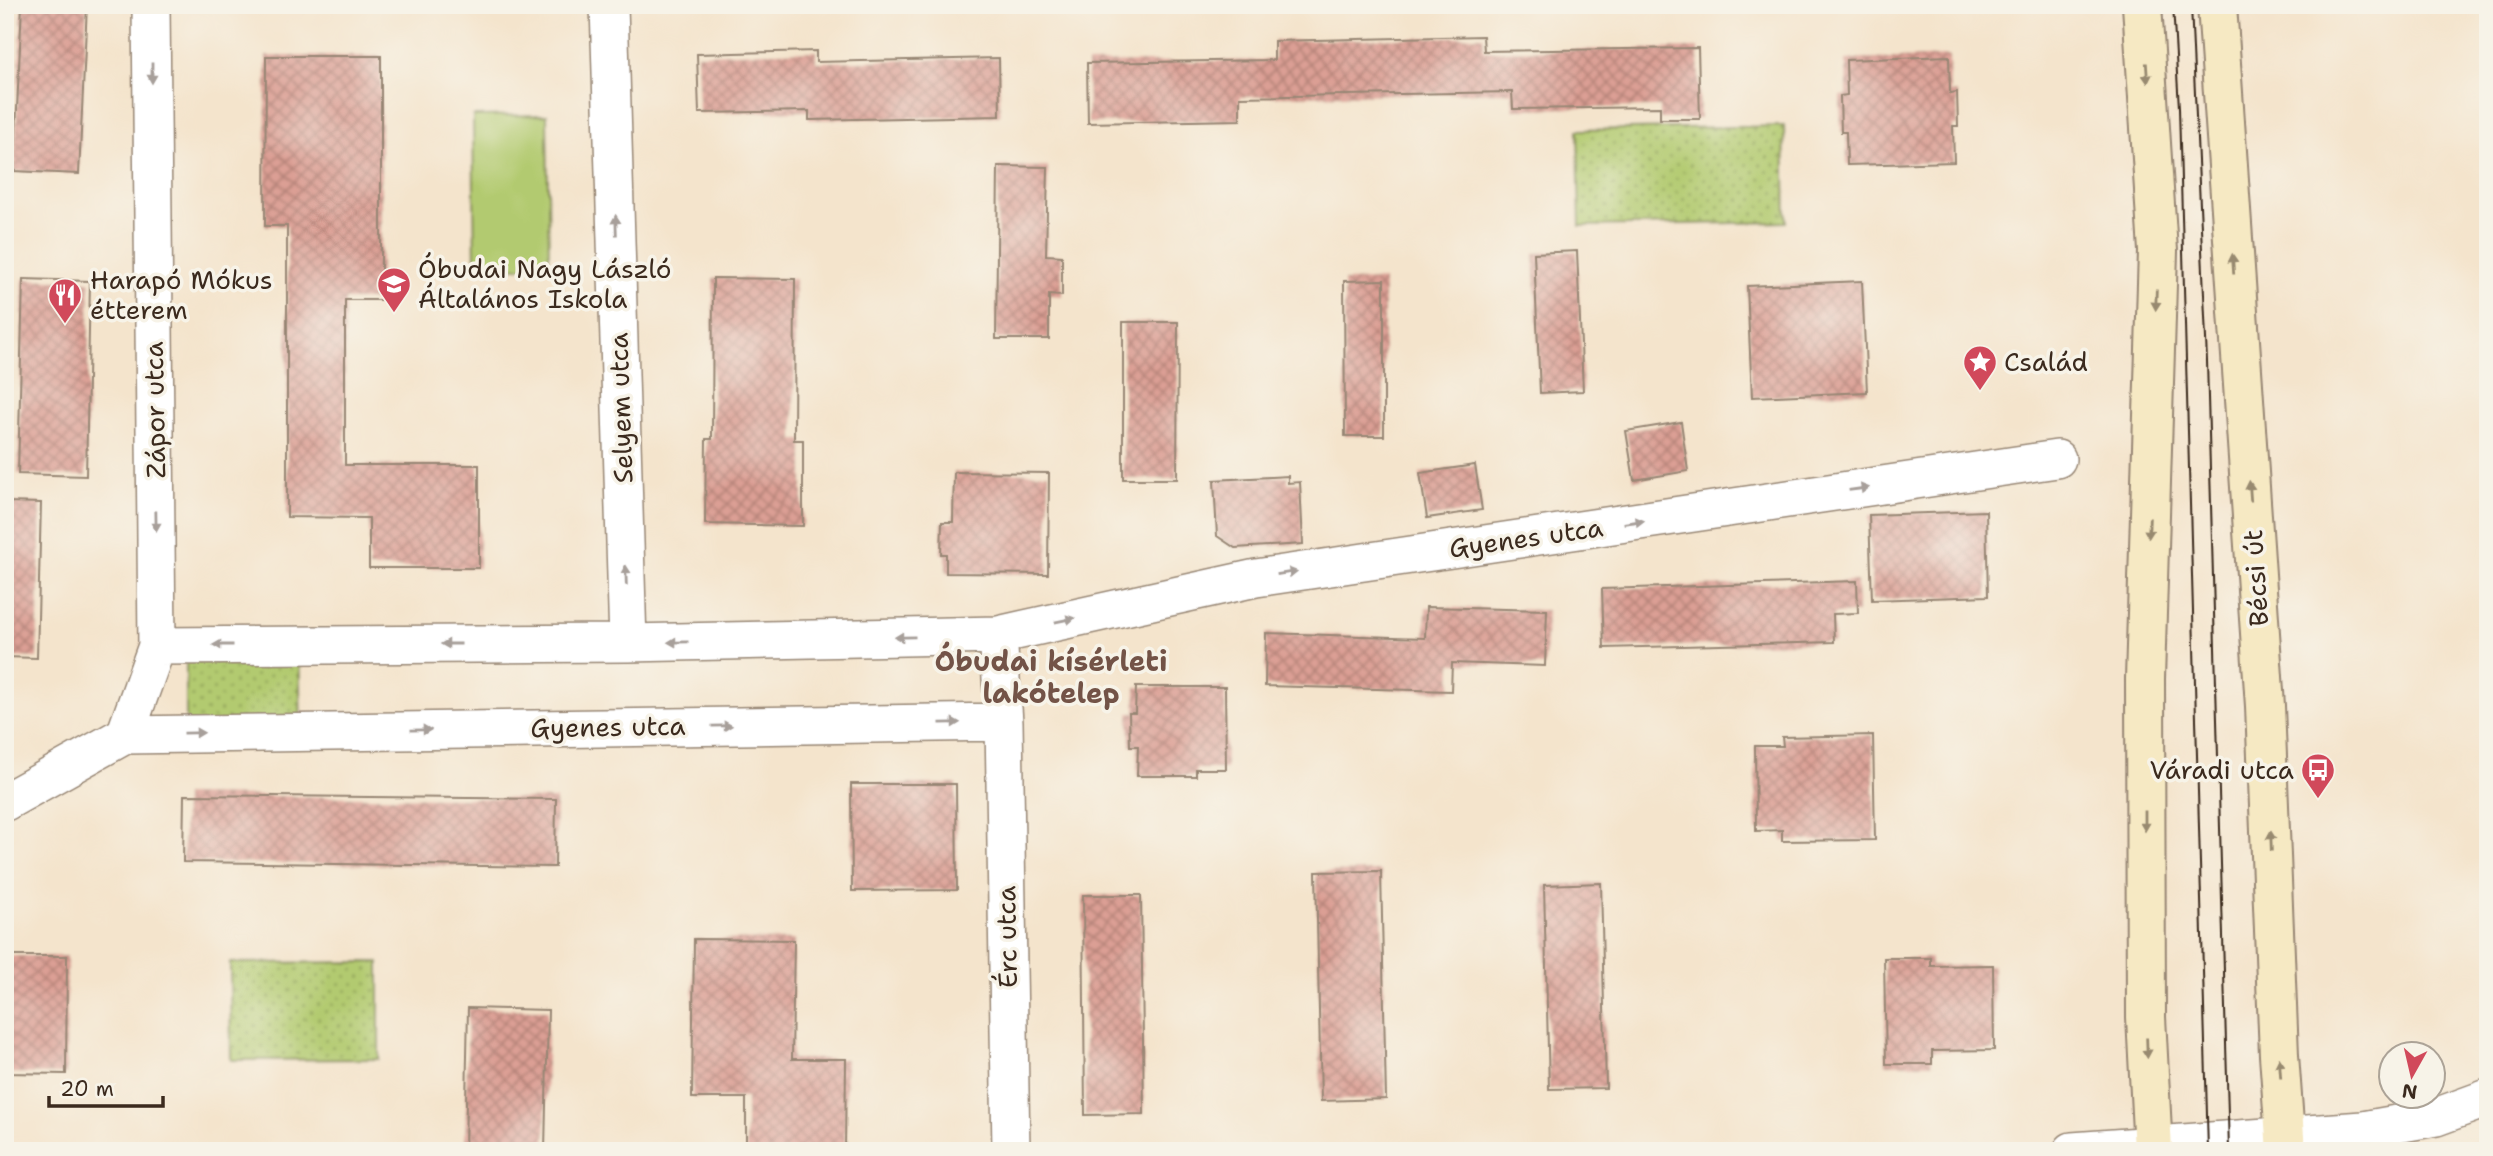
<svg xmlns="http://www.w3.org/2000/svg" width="2493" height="1156" font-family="'Shantell Sans',sans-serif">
	<defs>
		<pattern id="park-dots" width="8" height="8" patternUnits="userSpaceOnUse" patternTransform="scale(1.75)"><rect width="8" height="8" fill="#b2ca70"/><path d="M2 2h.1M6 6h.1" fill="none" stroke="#92a45b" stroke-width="1.8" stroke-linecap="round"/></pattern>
		<pattern id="building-cross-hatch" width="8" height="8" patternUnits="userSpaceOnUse" patternTransform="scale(1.75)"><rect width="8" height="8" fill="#db9f94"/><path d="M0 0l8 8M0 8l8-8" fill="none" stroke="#b38278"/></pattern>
	</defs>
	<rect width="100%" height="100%" fill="#f7f3e8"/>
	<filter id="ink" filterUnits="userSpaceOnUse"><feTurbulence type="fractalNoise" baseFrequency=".0143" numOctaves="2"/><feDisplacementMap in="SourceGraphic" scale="14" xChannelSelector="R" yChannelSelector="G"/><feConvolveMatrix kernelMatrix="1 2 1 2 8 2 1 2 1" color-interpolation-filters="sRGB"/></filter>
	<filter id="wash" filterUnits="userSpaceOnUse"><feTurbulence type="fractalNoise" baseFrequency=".00686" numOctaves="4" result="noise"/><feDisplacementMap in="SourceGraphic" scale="28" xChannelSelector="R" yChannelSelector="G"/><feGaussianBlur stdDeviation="1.57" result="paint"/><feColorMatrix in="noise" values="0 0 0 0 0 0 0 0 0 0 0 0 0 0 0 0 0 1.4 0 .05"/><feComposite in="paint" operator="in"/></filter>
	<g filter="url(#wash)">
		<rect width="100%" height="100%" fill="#f4e4cc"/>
		<!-- park -->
		<path fill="url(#park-dots)" stroke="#767a47" stroke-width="2" d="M 1784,126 L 1786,222 L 1580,226 L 1578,130 Z
			M 299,645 L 301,731 L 186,733 L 186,646 Z
			M 379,962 L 379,1059 L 231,1060 L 230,963 Z"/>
		<!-- garden -->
		<path fill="#b2ca70" stroke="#767a47" stroke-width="2" d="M 547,115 L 549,267 L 475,268 L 473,116 Z"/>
		<g id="blocks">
			<!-- building -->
			<path fill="url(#building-cross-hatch)" d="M 22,5 L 87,5 L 79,174 L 14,171 Z
				M 1483,36 L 1484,51 L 1698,48 L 1700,119 L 1660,119 L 1660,107 L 1513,109 L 1512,92 L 1240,97 L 1240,120 L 1088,123 L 1087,63 L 1274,60 L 1274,41 Z
				M 816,51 L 816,62 L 999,58 L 1000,116 L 809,120 L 809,111 L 699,113 L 697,54 Z
				M 266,56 L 381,56 L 381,300 L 345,300 L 345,465 L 479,465 L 479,568 L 369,568 L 369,518 L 287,517 L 287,226 L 265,226 Z
				M 1949,56 L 1950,93 L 1957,92 L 1958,126 L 1953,126 L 1954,162 L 1847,165 L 1846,132 L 1841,132 L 1840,96 L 1847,95 L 1846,60 Z
				M 998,166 L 1048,167 L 1046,255 L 1062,256 L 1062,296 L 1049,295 L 1049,339 L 996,339 Z
				M 1577,251 L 1583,391 L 1540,393 L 1534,253 Z
				M 713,278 L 795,279 L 794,440 L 803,440 L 803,526 L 705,524 L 706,439 L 712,439 Z
				M 23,279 L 90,281 L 86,476 L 18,474 Z
				M 1384,280 L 1384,436 L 1345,436 L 1344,281 Z
				M 1862,281 L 1867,392 L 1752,397 L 1747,286 Z
				M 1123,322 L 1178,322 L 1177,479 L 1123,479 Z
				M 1681,422 L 1688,471 L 1634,480 L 1626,431 Z
				M 1475,465 L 1482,510 L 1427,518 L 1420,473 Z
				M 954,472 L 1049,473 L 1048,574 L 946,573 L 946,554 L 941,554 L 942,522 L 953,522 Z
				M 1288,476 L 1288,483 L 1300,482 L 1303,544 L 1235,548 L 1217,536 L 1214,480 Z
				M 5,502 L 41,503 L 37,658 L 5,657 Z
				M 1986,511 L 1988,596 L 1872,600 L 1869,515 Z
				M 1857,581 L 1858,613 L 1833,614 L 1834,642 L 1604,648 L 1602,589 Z
				M 1426,607 L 1547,610 L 1545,666 L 1452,663 L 1451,691 L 1265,686 L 1266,633 L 1425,638 Z
				M 1136,687 L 1225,687 L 1226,769 L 1196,769 L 1196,776 L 1137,776 L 1138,746 L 1130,746 L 1129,713 L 1135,713 Z
				M 1873,735 L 1875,840 L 1782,841 L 1782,830 L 1756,831 L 1755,746 L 1783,746 L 1782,737 Z
				M 851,784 L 956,784 L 957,890 L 852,891 Z
				M 184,795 L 556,799 L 555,867 L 183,862 Z
				M 1381,871 L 1386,1099 L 1321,1101 L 1316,872 Z
				M 1601,883 L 1606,1088 L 1549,1089 L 1544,885 Z
				M 1083,895 L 1141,895 L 1144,1114 L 1085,1115 Z
				M 694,939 L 794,940 L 792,1059 L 846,1059 L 845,1151 L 746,1151 L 746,1098 L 692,1098 Z
				M 5,956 L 67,956 L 66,1074 L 5,1073 Z
				M 1884,958 L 1931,958 L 1931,966 L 1993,965 L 1994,1050 L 1932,1051 L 1932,1064 L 1886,1064 Z
				M 468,1008 L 548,1010 L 545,1151 L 465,1151 Z"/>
		</g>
	</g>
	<g filter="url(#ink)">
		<use href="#blocks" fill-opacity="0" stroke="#988775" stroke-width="2"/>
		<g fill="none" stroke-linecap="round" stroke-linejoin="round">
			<!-- minor casing -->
			<g stroke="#988775" stroke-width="40">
				<path id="minor" d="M 609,5 L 628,643
					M 998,635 L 1004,722 L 1011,1151
					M 157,646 L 628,643 L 998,635 L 1256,578 L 2057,459
					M 125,735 L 157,646 L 151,5
					M 5,802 L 125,735 L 1004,722
					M 2072,1151 L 2363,1130 L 2436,1117 L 2488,1098"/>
			</g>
			<!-- secondary casing -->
			<g stroke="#988775" stroke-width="42">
				<path id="secondary" d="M 2142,5 L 2158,251 L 2145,679 L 2146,1017 L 2153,1151
					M 2217,5 L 2265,706 L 2279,1055 L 2286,1151"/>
			</g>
			<!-- minor -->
			<use href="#minor" stroke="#fff" stroke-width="37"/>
			<!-- secondary -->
			<use href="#secondary" stroke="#f6e9c3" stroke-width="38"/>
			<!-- tram -->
			<path stroke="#3b2a1e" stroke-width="2" d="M 2173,5 L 2179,108 L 2208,1151
				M 2191,5 L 2207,361 L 2229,1151"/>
		</g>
		<!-- one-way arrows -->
		<defs><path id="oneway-solid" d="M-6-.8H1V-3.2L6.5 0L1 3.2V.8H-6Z" transform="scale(1.75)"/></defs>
		<g fill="#a79f9a">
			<use href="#oneway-solid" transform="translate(152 73) rotate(90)"/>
			<use href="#oneway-solid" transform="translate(616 225) rotate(-92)"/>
			<use href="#oneway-solid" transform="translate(1859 489) rotate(-8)"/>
			<use href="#oneway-solid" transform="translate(156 521) rotate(89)"/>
			<use href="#oneway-solid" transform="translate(1634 522) rotate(-8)"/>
			<use href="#oneway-solid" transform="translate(1287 573) rotate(-9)"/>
			<use href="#oneway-solid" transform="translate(626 575) rotate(-92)"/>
			<use href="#oneway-solid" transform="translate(1065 620) rotate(-12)"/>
			<use href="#oneway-solid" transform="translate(905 637) rotate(179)"/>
			<use href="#oneway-solid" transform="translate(678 642) rotate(179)"/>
			<use href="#oneway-solid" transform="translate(451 644) rotate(180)"/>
			<use href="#oneway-solid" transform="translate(223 645) rotate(180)"/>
			<use href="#oneway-solid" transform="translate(950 723) rotate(-1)"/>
			<use href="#oneway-solid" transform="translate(722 726) rotate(-1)"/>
			<use href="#oneway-solid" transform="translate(421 730) rotate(-1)"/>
			<use href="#oneway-solid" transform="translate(194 733) rotate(-1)"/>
		</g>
		<g fill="#988a70">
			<use href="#oneway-solid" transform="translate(2147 73) rotate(86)"/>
			<use href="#oneway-solid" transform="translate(2233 264) rotate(-94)"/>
			<use href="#oneway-solid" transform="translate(2156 300) rotate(92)"/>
			<use href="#oneway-solid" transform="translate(2250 491) rotate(-94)"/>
			<use href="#oneway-solid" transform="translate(2149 528) rotate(92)"/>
			<use href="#oneway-solid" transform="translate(2145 821) rotate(90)"/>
			<use href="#oneway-solid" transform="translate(2271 841) rotate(-92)"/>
			<use href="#oneway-solid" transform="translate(2147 1048) rotate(88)"/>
			<use href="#oneway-solid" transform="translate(2280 1068) rotate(-94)"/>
		</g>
	</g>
	<!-- icons -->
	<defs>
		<g id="school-pin" transform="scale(1.75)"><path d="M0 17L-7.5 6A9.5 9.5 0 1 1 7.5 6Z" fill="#d1495b" stroke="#f7f3e8"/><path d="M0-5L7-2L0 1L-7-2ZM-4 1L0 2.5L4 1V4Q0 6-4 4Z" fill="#fff"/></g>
		<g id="restaurant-pin" transform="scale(1.75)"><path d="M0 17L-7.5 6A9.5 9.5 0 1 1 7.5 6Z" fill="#d1495b" stroke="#f7f3e8"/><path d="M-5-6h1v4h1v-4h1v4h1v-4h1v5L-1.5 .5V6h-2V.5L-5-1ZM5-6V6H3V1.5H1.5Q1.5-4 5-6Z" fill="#fff"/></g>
		<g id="sight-pin" transform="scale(1.75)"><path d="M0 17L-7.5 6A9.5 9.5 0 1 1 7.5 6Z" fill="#d1495b" stroke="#f7f3e8"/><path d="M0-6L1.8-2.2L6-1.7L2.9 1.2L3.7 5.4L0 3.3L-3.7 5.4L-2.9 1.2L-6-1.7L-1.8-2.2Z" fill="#fff"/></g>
		<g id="bus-pin" transform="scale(1.75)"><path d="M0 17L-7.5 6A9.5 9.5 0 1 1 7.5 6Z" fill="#d1495b" stroke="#f7f3e8"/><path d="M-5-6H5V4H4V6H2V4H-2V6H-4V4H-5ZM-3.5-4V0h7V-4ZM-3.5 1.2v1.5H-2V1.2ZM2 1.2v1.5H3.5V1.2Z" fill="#fff"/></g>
	</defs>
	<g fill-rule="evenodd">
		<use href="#school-pin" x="394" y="284"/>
		<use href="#restaurant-pin" x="65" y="295"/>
		<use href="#sight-pin" x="1980" y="362"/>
		<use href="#bus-pin" x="2318" y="770"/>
	</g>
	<g text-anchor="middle" stroke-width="7" stroke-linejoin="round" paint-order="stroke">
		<!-- poi labels -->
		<g font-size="26" fill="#3b2a1e" stroke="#f7f3e8" text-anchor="start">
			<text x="418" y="278">Óbudai Nagy László<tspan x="418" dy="30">Általános Iskola</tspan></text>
			<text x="90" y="289">Harapó Mókus<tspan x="90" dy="30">étterem</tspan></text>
			<text x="2004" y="371">Család</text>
			<text x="2294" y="779" text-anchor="end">Váradi utca</text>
		</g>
		<!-- street labels -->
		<g font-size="26" fill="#3b2a1e" stroke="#f7f3e8">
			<text transform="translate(621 408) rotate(-92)" y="9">Selyem utca</text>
			<text transform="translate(155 410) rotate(-91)" y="9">Zápor utca</text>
			<text transform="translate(1526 538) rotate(-8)" y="9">Gyenes utca</text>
			<text transform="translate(2256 578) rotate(-94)" y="9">Bécsi út</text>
			<text transform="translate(608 727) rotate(-1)" y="9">Gyenes utca</text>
			<text transform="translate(1007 937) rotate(-91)" y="9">Érc utca</text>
		</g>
		<!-- neighbourhood labels -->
		<g font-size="28" font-weight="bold" fill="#735347" stroke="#f7f3e8">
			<text x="1051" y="671">Óbudai kísérleti<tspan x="1051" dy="32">lakótelep</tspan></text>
		</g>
	</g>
	<!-- margin -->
	<rect width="2493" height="1156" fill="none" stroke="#f7f3e8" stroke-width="28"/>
	<!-- north arrow -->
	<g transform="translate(2412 1075) rotate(188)"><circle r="33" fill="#f7f3e8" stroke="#aca397" stroke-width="2"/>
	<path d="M0-5L12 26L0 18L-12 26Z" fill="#d1495b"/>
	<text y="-10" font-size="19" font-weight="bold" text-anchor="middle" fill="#3b2a1e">N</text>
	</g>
	<!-- scale -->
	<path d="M49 1096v10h114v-10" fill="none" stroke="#3b2a1e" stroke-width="3.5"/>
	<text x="60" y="1096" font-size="21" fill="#3b2a1e" stroke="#f7f3e8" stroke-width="5" paint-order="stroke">20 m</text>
</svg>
